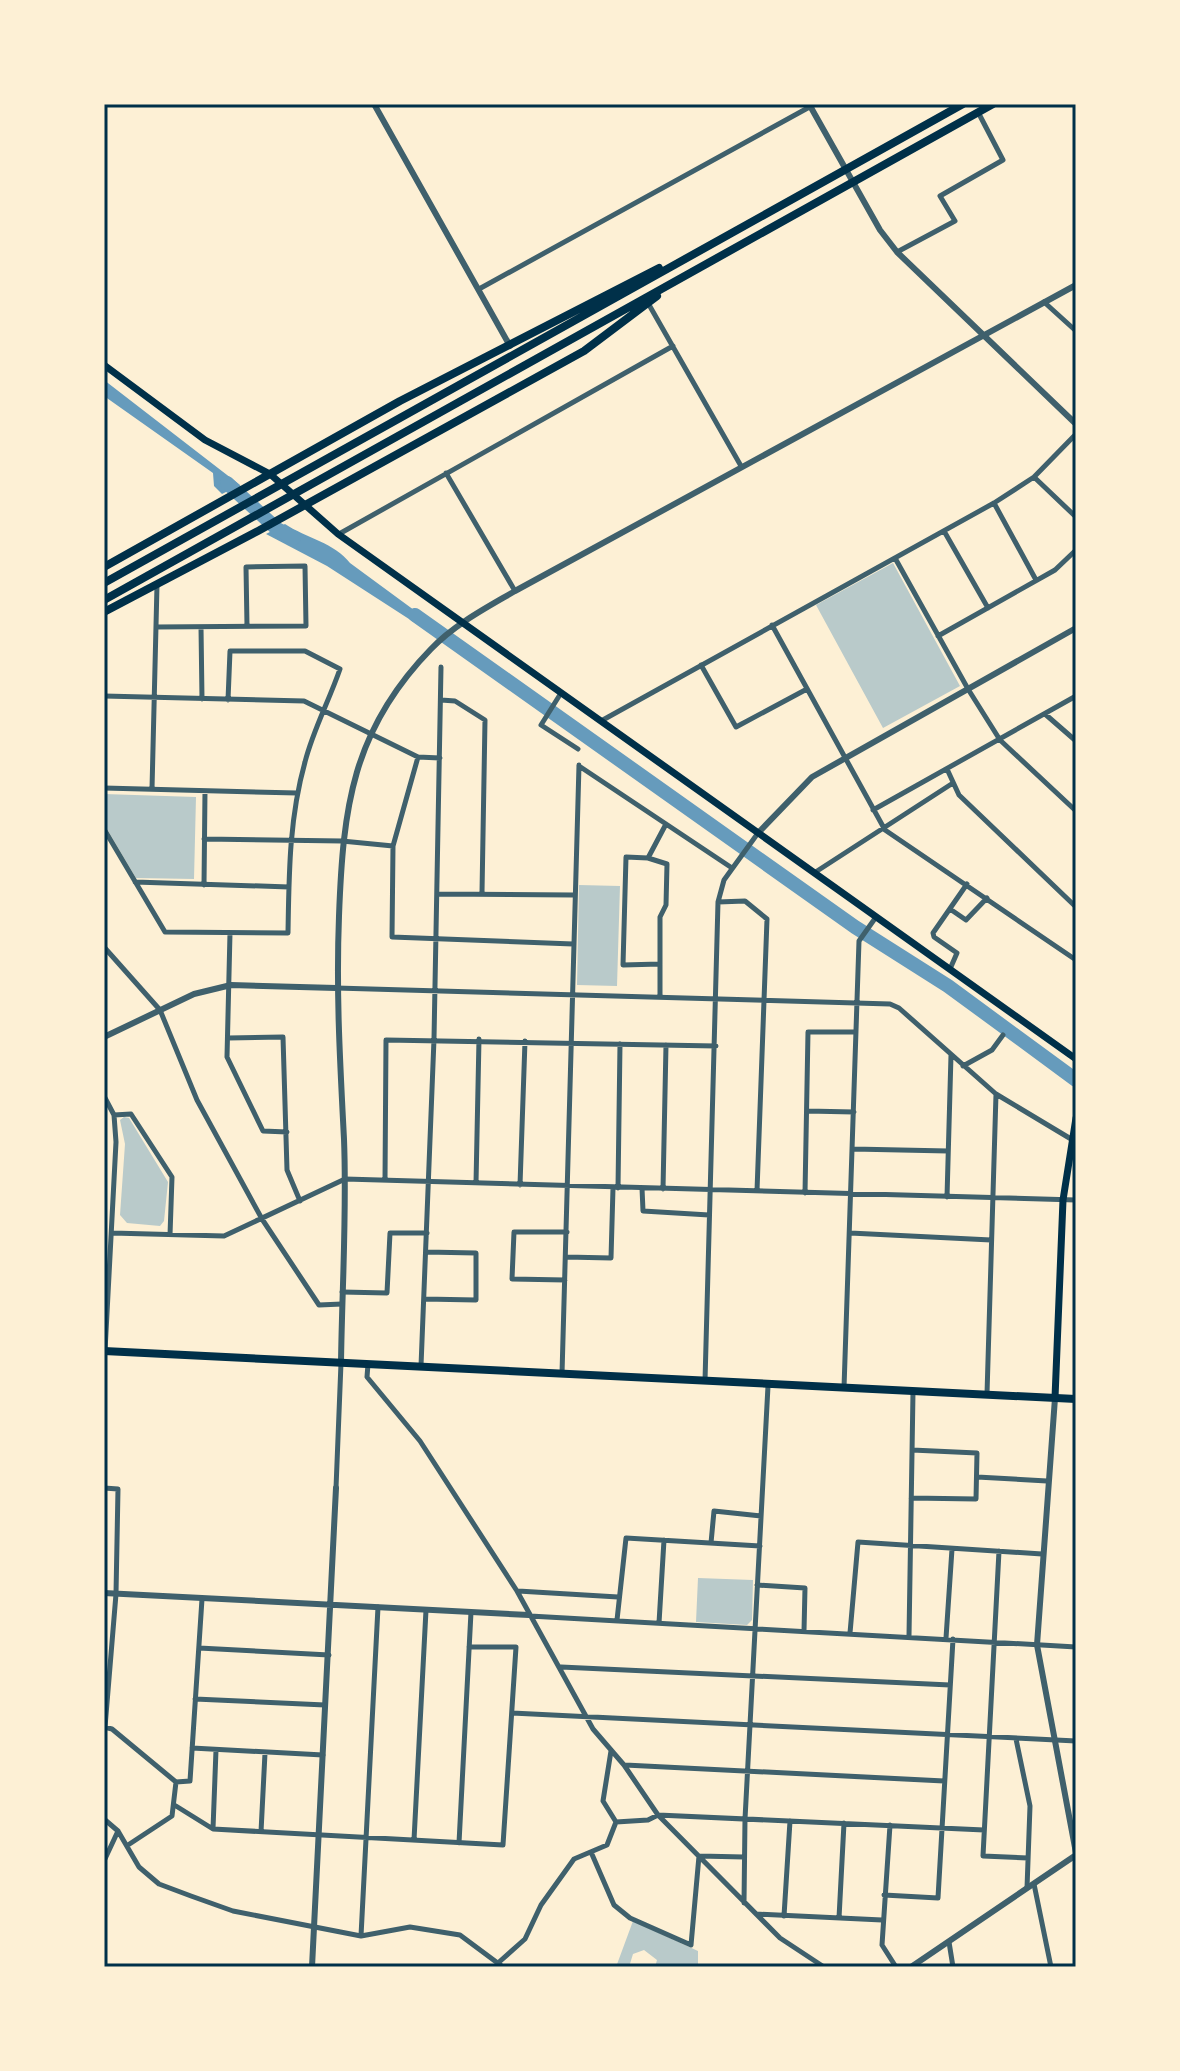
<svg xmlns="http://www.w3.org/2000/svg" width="1180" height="2071" font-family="'PT Sans Narrow',sans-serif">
	<rect width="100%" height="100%" fill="#fdf0d5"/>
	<!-- green -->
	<path fill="#b9caca" d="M 893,563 L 960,686 L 883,728 L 816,605 Z
		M 104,794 L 196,797 L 194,879 L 136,878 L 104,824 Z
		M 579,885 L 620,886 L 617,986 L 577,985 Z
		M 124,1117 L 129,1118 L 168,1182 L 164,1221 L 160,1226 L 127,1223 L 120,1215 L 125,1144 L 120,1120 Z
		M 698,1578 L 753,1580 L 752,1620 L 747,1625 L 696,1622 Z
		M 633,1921 L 698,1951 L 698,1967 L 655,1967 L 657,1960 L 644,1950 L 633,1954 L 629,1967 L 616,1967 Z"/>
	<!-- water -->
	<path fill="#669bbc" d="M 104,380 L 240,485 L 222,494 L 214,486 L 213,473 L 104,396 Z
		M 285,524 C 306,538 335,543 350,563 L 433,624 L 426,630 L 327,566 L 266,534 Z"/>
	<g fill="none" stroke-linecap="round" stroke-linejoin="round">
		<!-- river -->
		<path stroke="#669bbc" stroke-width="14" d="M 227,483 L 277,529 L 294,538
			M 415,615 L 855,927 L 948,986 L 1076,1080"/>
		<!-- minor -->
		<path stroke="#3f606c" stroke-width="5" d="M 897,252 L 955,221 L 940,196 L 1003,160 L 978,112
			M 479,289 L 815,104
			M 1044,302 L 1076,331
			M 648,303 L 741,466
			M 446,473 L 515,591
			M 1034,477 L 1076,517
			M 994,503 L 1036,580
			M 944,531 L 988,608
			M 339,534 L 673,346
			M 895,558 L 968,689 L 1000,740 L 1076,811
			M 772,625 L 885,830 L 1076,960
			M 156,627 L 306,626 L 305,566 L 246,567 L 247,626
			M 201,627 L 202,699
			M 938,636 L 1055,570 L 1076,550
			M 701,665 L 736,727 L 807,689
			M 561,693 L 541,725 L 578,749
			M 104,696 L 304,701 L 418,757 L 440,758
			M 441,700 L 455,701 L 485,720 L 482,893
			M 1045,714 L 1076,741
			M 601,721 L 994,503 L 1034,477 L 1076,434
			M 418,757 L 393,846 L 392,937 L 573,944
			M 579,766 L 732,868
			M 947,769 L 959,795 L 1076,907
			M 104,788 L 297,793
			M 152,789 L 157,585
			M 873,810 L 1076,696
			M 104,829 L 165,932 L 288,933 C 289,875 289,819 305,762 C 313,730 329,701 340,669 L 305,651 L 230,651 L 228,700
			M 204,839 L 342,841 L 393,846
			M 648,858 L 626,857 L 623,965 L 660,964
			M 814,873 L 953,783
			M 135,882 L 289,887
			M 204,885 L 205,791
			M 437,894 L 573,895
			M 718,902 L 745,901 L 767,919 L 757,1191
			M 950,909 L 966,920 L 987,898
			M 230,933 L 227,1057 L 263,1131 L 287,1132
			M 104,947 L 160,1010 L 197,1100 L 262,1219 L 319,1305 L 342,1304
			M 950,969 L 957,953 L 934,937 L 933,933 L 967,884
			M 336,988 L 890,1004 L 899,1008 L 996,1094 L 1076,1142
			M 660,996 L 660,917 L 666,905 L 667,864 L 648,858 L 666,824
			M 228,1038 L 283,1037 L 287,1170 L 300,1201
			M 963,1066 L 992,1050 L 1003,1035
			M 104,1096 L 114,1115 L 116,1142 L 105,1351
			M 807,1111 L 854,1112
			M 114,1115 L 131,1114 L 172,1177 L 170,1235
			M 853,1149 L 948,1151
			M 385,1180 L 386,1040 L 716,1046
			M 476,1183 L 479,1039
			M 520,1185 L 525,1041
			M 618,1188 L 620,1044
			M 642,1188 L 643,1211 L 709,1215
			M 663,1189 L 666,1045
			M 805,1193 L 808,1032 L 856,1032
			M 947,1197 L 951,1055
			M 112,1233 L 224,1236 L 345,1179 L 1076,1200
			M 850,1233 L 991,1240
			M 566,1257 L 611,1258 L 613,1188
			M 565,1280 L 512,1279 L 514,1232 L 567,1232
			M 342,1292 L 387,1293 L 390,1233 L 427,1233
			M 424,1299 L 476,1300 L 476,1253 L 426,1252
			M 368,1364 L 367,1377 L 420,1441 L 517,1591 L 593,1729 L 624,1765 L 658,1815 L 780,1938 L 824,1967
			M 421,1366 L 434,1039 L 441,667
			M 562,1374 L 579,765
			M 705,1381 L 718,902 L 724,880 L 758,833
			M 844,1388 L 859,941 L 876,917
			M 987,1394 L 996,1094
			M 977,1477 L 1047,1481
			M 104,1488 L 118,1489 L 116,1594 L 105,1727
			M 336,1488 L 341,1363
			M 911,1498 L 976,1499 L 977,1453 L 912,1450
			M 711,1543 L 714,1511 L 761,1516
			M 999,1551 L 983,1856 L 1028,1858
			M 757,1585 L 805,1588 L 804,1631
			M 518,1591 L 618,1597
			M 530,1616 L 1076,1647
			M 617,1620 L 626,1538 L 760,1546
			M 659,1623 L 664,1540
			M 850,1633 L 858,1542 L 1042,1554
			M 909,1636 L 913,1392
			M 946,1638 L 952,1549
			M 199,1648 L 329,1655
			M 561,1667 L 950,1685
			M 195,1699 L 325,1705
			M 512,1713 L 1076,1741
			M 104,1727 L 112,1729 L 176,1782 L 190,1781 L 202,1599
			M 1016,1739 L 1030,1806 L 1027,1888
			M 192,1748 L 323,1755
			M 611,1751 L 603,1801 L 616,1822
			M 625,1765 L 944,1781
			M 176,1806 L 213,1829 L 503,1845 L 516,1647 L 469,1647
			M 104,1819 L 118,1831 L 139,1867 L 159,1884 L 191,1896 L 233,1911 L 361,1936 L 410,1927 L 460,1935 L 503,1967
			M 890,1825 L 882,1945 L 896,1967
			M 213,1829 L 216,1750
			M 261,1832 L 265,1753
			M 414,1840 L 426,1610
			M 459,1843 L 471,1612
			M 128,1845 L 172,1816 L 176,1782
			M 591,1852 L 614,1905 L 630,1918 L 691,1945 L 699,1856 L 744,1857
			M 104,1861 L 118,1831
			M 1034,1884 L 1051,1967
			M 884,1895 L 938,1898 L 953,1639
			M 744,1903 L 745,1819 L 768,1386
			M 756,1914 L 882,1920
			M 784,1916 L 790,1821
			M 839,1918 L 844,1823
			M 361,1936 L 378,1607
			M 949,1942 L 953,1967
			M 498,1963 L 525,1939 L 541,1905 L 574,1859 L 607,1845 L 616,1822 L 648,1820 L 658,1815 L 984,1830"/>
		<!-- tertiary -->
		<path stroke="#3f606c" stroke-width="6" d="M 374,104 L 510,346
			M 809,104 L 880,230 L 897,252 L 1076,424
			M 758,833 L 812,777 L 1076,628
			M 104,1037 L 194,994 L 231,985 L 336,988
			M 341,1363 C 342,1288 347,1214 344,1139 C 340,1062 336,993 339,916 C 343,808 352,730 431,649 C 455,624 486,608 515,591 L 1076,285
			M 1055,1398 L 1037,1645 L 1076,1853
			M 104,1593 L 529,1615
			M 312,1967 L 336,1488
			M 911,1967 L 1076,1855"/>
		<!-- secondary -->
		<path stroke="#003049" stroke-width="7" d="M 104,365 L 205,440 L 270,474 L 338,534 L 1076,1059
			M 1055,1398 L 1063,1200 L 1076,1118"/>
		<!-- primary -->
		<path stroke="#003049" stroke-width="8" d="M 104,1351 L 1076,1399"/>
		<!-- trunk -->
		<path stroke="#003049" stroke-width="8" d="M 104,567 L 400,401 L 659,268
			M 104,583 L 963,104
			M 104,600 L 993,104
			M 104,612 L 258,531 L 584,351 L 657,296"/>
	</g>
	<!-- border -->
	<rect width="1180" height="2071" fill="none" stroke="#fdf0d5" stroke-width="212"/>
	<rect x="106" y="106" width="968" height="1859" fill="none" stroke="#003049" stroke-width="3"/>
</svg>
